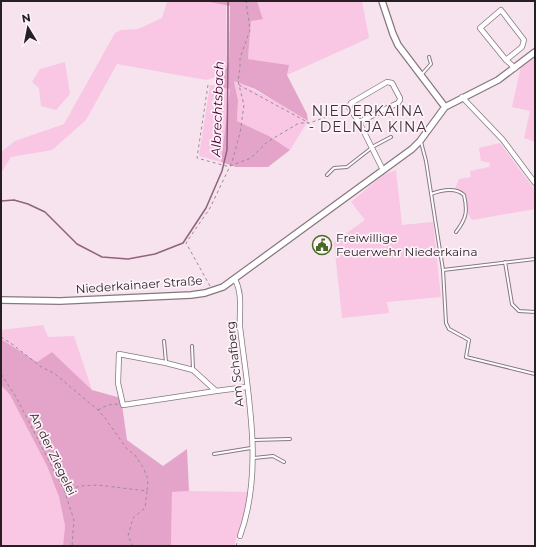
<svg xmlns="http://www.w3.org/2000/svg" width="536" height="547" font-family="Montserrat,sans-serif">
	<rect width="100%" height="100%" fill="#f6e3ee"/>
	<!-- green -->
	<path fill="#f9c6e4" d="M 169,1 L 204,1 L 226,5 L 227,67 L 223,75 L 206,80 L 117,64 L 86,120 L 52,150 L 11,157 L 1,173 L 1,152 L 15,141 L 64,124 L 115,33 L 121,30 L 138,29 L 162,18 L 167,2 Z
		M 257,1 L 362,1 L 369,38 L 287,75 L 289,65 L 248,59 L 251,21 L 263,18 Z
		M 535,56 L 535,142 L 524,138 L 530,111 L 512,107 L 521,66 Z
		M 65,62 L 70,94 L 56,110 L 41,106 L 39,88 L 32,82 L 40,69 Z
		M 234,81 C 261,92 284,106 308,121 L 290,150 L 269,136 L 237,121 L 238,100 Z
		M 210,85 L 231,89 L 221,162 L 199,156 Z
		M 500,143 L 535,190 L 535,209 L 472,220 C 470,217 468,214 467,211 C 464,201 467,196 455,189 L 459,179 L 471,177 L 470,171 L 489,167 L 490,163 L 481,161 L 479,148 Z
		M 396,170 L 402,225 L 433,222 L 441,297 L 387,302 L 389,313 L 342,318 L 334,242 L 365,220 L 351,202 L 383,175 Z
		M 43,325 L 48,337 L 74,336 L 92,390 L 52,352 L 37,362 L 1,339 L 1,330 Z
		M 1,385 L 10,395 L 47,466 L 59,497 L 65,526 L 63,546 L 1,546 Z
		M 189,491 L 251,492 L 234,546 L 171,546 L 172,492 Z"/>
	<!-- forest -->
	<path fill="#e4a4ca" d="M 204,1 L 257,1 L 263,19 L 251,21 L 248,59 L 289,65 L 287,75 L 307,114 L 308,121 L 255,89 L 234,81 L 238,100 L 237,121 L 269,136 L 290,150 L 268,167 L 236,167 L 221,162 L 230,89 L 217,87 L 229,62 L 230,6 Z
		M 1,339 L 37,362 L 52,352 L 92,390 L 121,398 L 127,440 L 163,466 L 187,449 L 189,491 L 172,492 L 171,546 L 63,546 L 65,526 L 59,497 L 47,466 L 10,395 L 1,385 Z"/>
	<g fill="none" stroke-linecap="round" stroke-linejoin="round">
		<!-- stream -->
		<path stroke="#90627e" stroke-width="1.5" d="M 1,201 L 14,200 L 28,204 L 45,212 L 77,244 L 102,257 L 128,259 L 155,254 L 183,243 L 206,208 L 222,171 L 227,150 L 228,55 L 228,1"/>
		<!-- service casing -->
		<g stroke="#877780" stroke-width="4">
			<path id="service" d="M 422,74 L 431,64 L 429,57
				M 421,142 L 426,161 L 443,270 L 535,259
				M 327,175 L 334,168 L 347,167 L 374,146 L 391,137
				M 431,194 C 442,190 455,187 464,195 C 468,212 466,219 456,232
				M 505,262 L 512,304 L 519,311 L 535,312
				M 443,270 L 446,323 L 449,329 L 469,340 L 466,357 L 535,374
				M 164,341 L 166,362
				M 192,346 L 193,369
				M 253,440 L 290,439
				M 214,454 L 251,448
				M 253,458 L 273,456 L 284,462"/>
		</g>
		<!-- minor casing -->
		<g stroke="#877780" stroke-width="6">
			<path id="minor" d="M 506,60 L 522,47 L 524,40 L 501,10 L 480,28 L 506,60 L 515,68
				M 462,97 L 503,140 L 535,183
				M 359,122 L 398,103 L 400,100 L 400,98 L 392,83 L 387,82 L 351,103 L 349,107 L 359,122 L 383,170
				M 235,279 C 243,295 239,310 240,327 C 248,395 264,470 240,536
				M 216,391 L 123,405 L 118,383 L 119,354 L 166,363 L 193,370 L 216,391 L 247,387"/>
		</g>
		<!-- tertiary casing -->
		<g stroke="#877780" stroke-width="8">
			<path id="tertiary" d="M 382,1 L 393,34 L 398,45 L 445,107
				M 1,300 L 60,301 L 191,295 L 205,293 L 223,287 L 412,149 L 420,141 L 445,107 L 498,80 L 535,52"/>
		</g>
		<!-- path -->
		<path stroke="#9a8c94" stroke-width="1" stroke-dasharray="3 3" stroke-linecap="butt" d="M 208,85 L 197,158 L 226,166 L 230,166 L 251,158 L 267,142 L 299,123 L 309,123 L 324,118 L 342,106 L 345,106
			M 239,85 L 309,123
			M 210,286 L 186,243 L 210,208 L 232,162 L 240,133 L 244,105 L 238,81 L 240,68 L 240,58 L 250,30 L 246,1
			M 1,337 L 12,344 L 40,366 L 55,374 L 98,410 L 105,418 L 127,449 L 135,455 L 144,469 L 148,480 L 147,491
			M 1,374 L 16,397 L 64,490 L 74,520 L 72,546
			M 98,410 L 108,405 L 118,404
			M 64,490 L 81,486 L 97,485 L 147,491 L 145,508 L 133,518 L 128,536 L 133,546
			M 236,546 L 238,540"/>
		<!-- service -->
		<use href="#service" stroke="#fff" stroke-width="2"/>
		<!-- minor -->
		<use href="#minor" stroke="#fff" stroke-width="4.5"/>
		<!-- tertiary -->
		<use href="#tertiary" stroke="#fff" stroke-width="5.5"/>
	</g>
	<!-- icons -->
	<defs>
		<g id="civic-ring" transform="scale(1)"><circle r="9.5" fill="#fef3f9" stroke="#466b25" stroke-width="1.5"/><path d="M-.6-6.5H3V-4.5H.6V-3L4-1V1h2V6H-6V1h2V-1L-.6-3ZM-1.2 2.5V6h2.4V2.5Z" fill="#466b25"/></g>
	</defs>
	<g fill-rule="evenodd">
		<use href="#civic-ring" x="322" y="245"/>
	</g>
	<g text-anchor="middle" stroke-width="3.5" stroke-linejoin="round" paint-order="stroke">
		<!-- poi labels -->
		<g font-size="12" fill="#261f23" stroke="#fef3f9" text-anchor="start">
			<text x="336" y="242">Freiwillige<tspan x="336" dy="14">Feuerwehr Niederkaina</tspan></text>
		</g>
		<!-- street labels -->
		<g font-size="12" fill="#261f23" stroke="#fef3f9">
			<text transform="translate(139 285) rotate(-4)" y="4">Niederkainaer Straße</text>
			<text transform="translate(235 364) rotate(-96)" y="4">Am Schafberg</text>
			<text transform="translate(53 454) rotate(64)" y="4">An der Ziegelei</text>
		</g>
		<!-- water labels -->
		<g font-size="13" font-style="italic" fill="#4e0139" stroke="#fef3f9">
			<text transform="translate(217 109) rotate(-88)" y="5">Albrechtsbach</text>
		</g>
		<!-- quarter labels -->
		<g font-size="14" letter-spacing="1" fill="#41323b" stroke="#fef3f9">
			<text x="368" y="116">NIEDERKAINA<tspan x="368" dy="16">- DELNJA KINA</tspan></text>
		</g>
	</g>
	<!-- border -->
	<rect width="536" height="547" fill="none" stroke="#261f23" stroke-width="4"/>
	<!-- north arrow -->
	<g transform="translate(28 28) rotate(350)" stroke="#fef3f9" stroke-width="3" paint-order="stroke">
	<path d="M0-3L7 15L0 10L-7 15Z" fill="#261f23"/>
	<text y="-6" font-size="11" font-weight="bold" text-anchor="middle" fill="#261f23">N</text>
	</g>
</svg>
